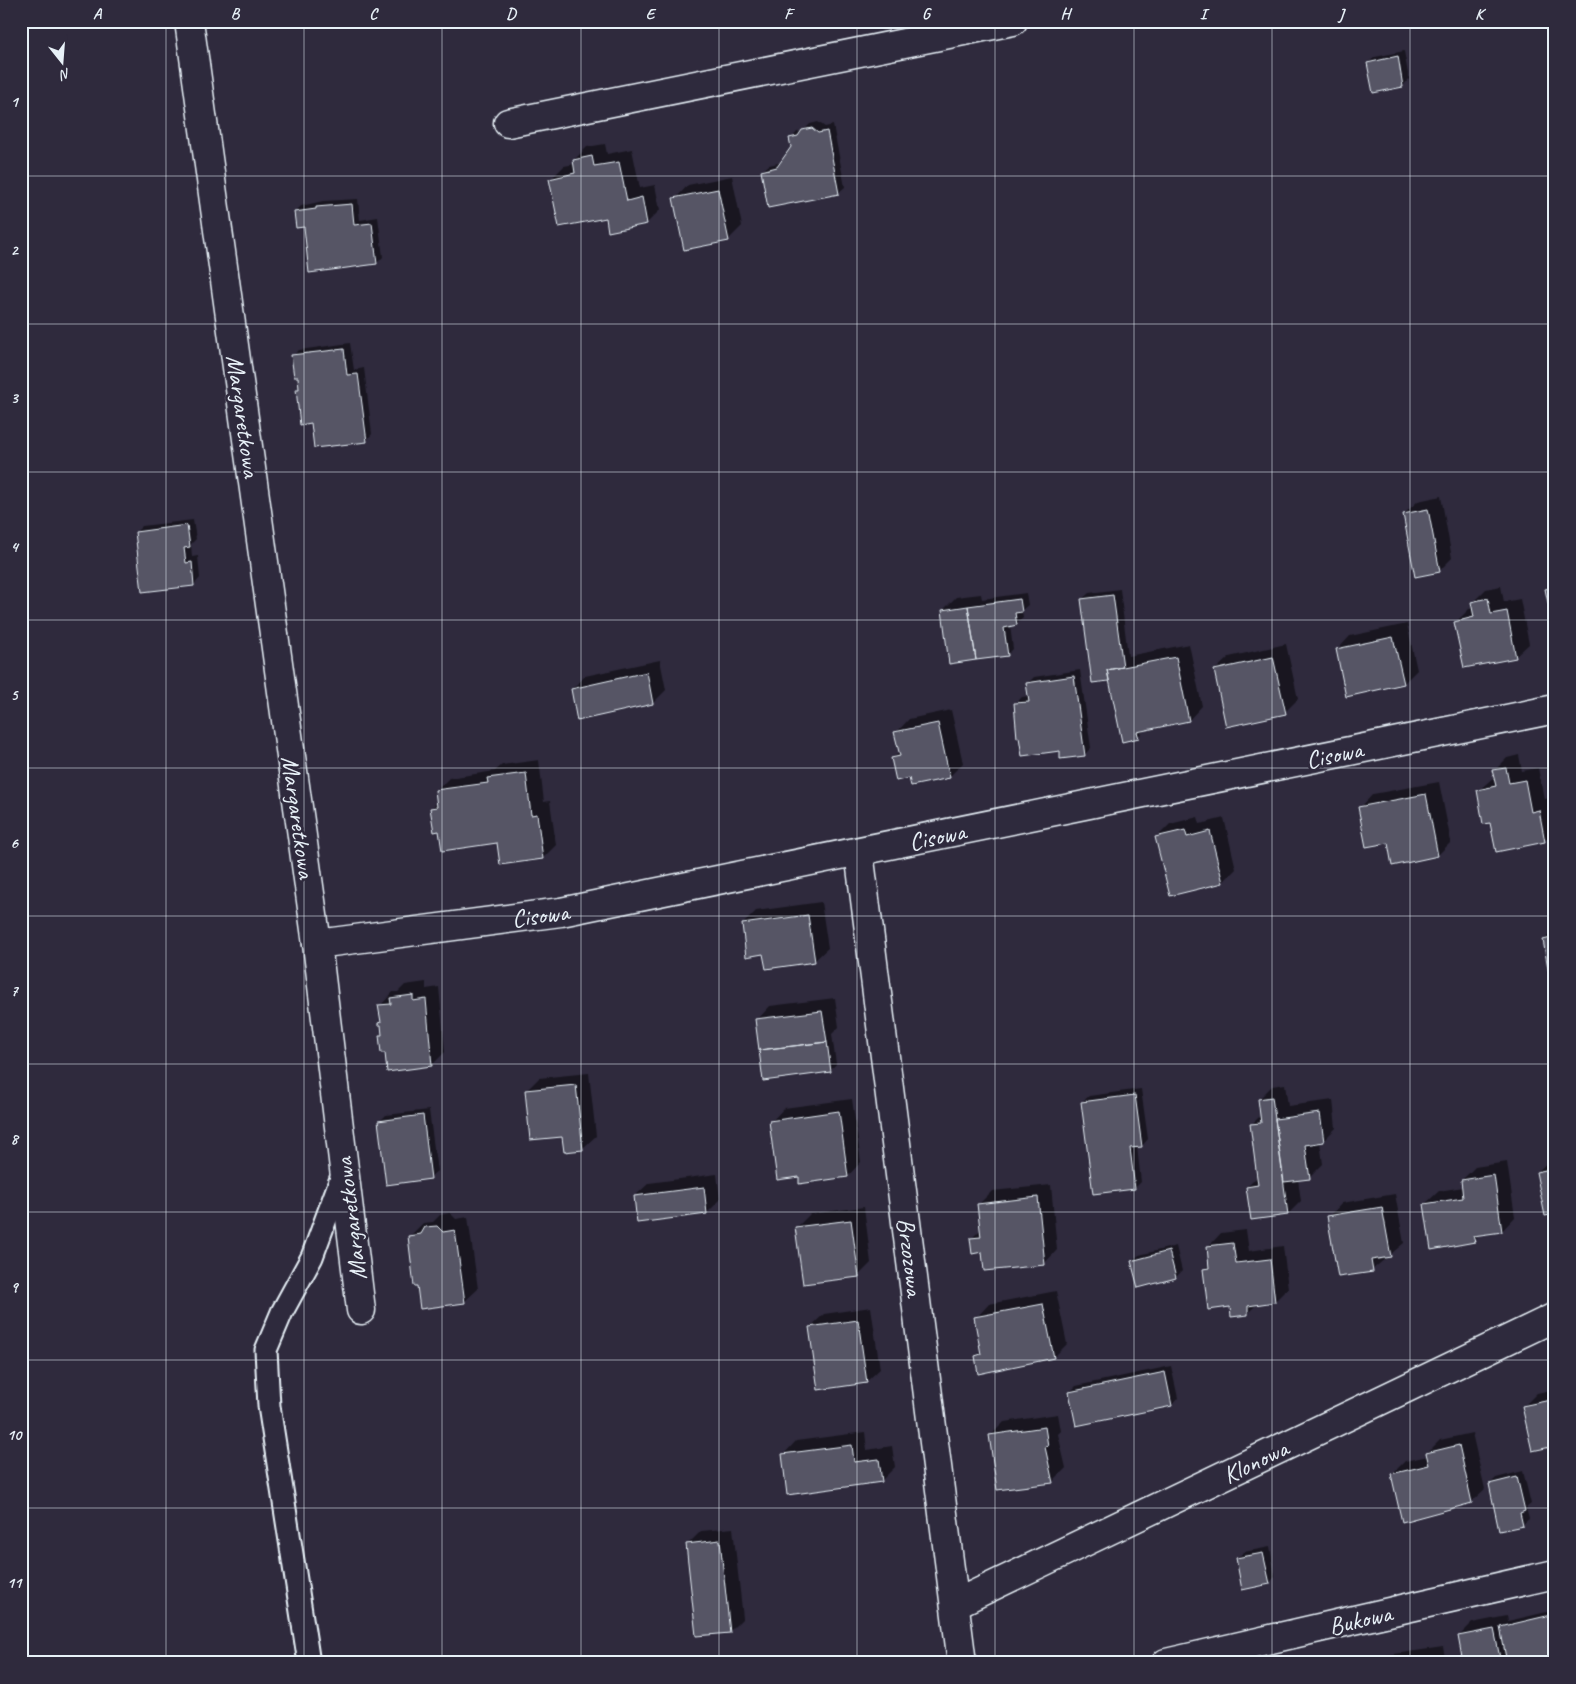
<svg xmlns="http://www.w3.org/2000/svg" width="1576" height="1684" font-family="Caveat,sans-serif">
	<rect width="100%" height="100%" fill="#2f2a3d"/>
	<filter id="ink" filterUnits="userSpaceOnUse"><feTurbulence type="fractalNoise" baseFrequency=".02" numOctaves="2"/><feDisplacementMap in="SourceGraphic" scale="10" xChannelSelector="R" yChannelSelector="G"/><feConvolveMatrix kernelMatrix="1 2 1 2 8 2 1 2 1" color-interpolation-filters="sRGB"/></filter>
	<g filter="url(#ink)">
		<!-- shadow -->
		<path fill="#0007" d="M 1404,51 L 1409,79 L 1403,86 L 1374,91 L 1368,63 L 1375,57 Z
			M 818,122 L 825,127 L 833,125 L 845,187 L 838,193 L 762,171 L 769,165 L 783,162 L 793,148 L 791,139 L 797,132 L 803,131 L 810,124 Z
			M 605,144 L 607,154 L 632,149 L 640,188 L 655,185 L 660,210 L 647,223 L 607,217 L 551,179 L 564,166 L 575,164 L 574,160 L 587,147 Z
			M 732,176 L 742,226 L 728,240 L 675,199 L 688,185 Z
			M 358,199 L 360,220 L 378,217 L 383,257 L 377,263 L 305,226 L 295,212 L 301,206 L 323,201 Z
			M 350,343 L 354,370 L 364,368 L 372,434 L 366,441 L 312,422 L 297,390 L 300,387 L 299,376 L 293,356 L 299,350 Z
			M 1441,496 L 1452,558 L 1439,571 L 1404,514 L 1418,501 Z
			M 193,520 L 196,539 L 191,544 L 192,557 L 198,556 L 200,578 L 194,585 L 136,532 L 142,526 Z
			M 1555,581 L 1555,630 L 1546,589 Z
			M 1501,586 L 1504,602 L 1520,599 L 1529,644 L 1515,657 L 1456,622 L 1469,609 L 1474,608 L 1473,602 L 1486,589 Z
			M 1120,589 L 1128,656 L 1189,644 L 1202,706 L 1189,720 L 1146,728 L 1138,737 L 1110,679 L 1108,680 L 1082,599 L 1089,593 Z
			M 1026,593 L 1028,605 L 1022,610 L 1023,618 L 1016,624 L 1010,625 L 1013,649 L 1007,655 L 943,610 L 956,597 L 981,594 L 982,599 Z
			M 1407,624 L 1417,670 L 1404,683 L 1337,650 L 1350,636 Z
			M 1286,644 L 1298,699 L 1285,712 L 1215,670 L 1229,657 Z
			M 660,660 L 666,690 L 653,703 L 572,689 L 585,676 Z
			M 1080,670 L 1091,748 L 1084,755 L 1061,750 L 1020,736 L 1016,703 L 1022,697 L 1029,696 L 1028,683 L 1034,677 Z
			M 951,710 L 963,763 L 950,776 L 912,785 L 910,777 L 893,758 L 900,751 L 896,733 L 909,719 Z
			M 1519,755 L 1522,771 L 1538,768 L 1544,799 L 1552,798 L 1555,830 L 1544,841 L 1491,821 L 1478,791 L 1495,776 L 1494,771 L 1507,758 Z
			M 539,760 L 544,802 L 550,801 L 556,845 L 543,858 L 498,842 L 440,830 L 432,808 L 438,802 L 436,791 L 449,778 L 495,771 L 502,765 Z
			M 1439,782 L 1451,842 L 1438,855 L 1393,864 L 1389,841 L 1360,808 L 1373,794 Z
			M 1198,817 L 1200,824 L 1224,818 L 1236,869 L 1223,882 L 1171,895 L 1157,837 L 1170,824 Z
			M 821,902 L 828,948 L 814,961 L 764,953 L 743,924 L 756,911 Z
			M 1555,929 L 1555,972 L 1544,940 Z
			M 426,982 L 426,989 L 439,987 L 445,1052 L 432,1065 L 386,1051 L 380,1035 L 383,1032 L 380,1006 L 393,992 L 398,992 L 405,985 Z
			M 835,998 L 839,1027 L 832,1034 L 836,1064 L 830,1071 L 757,1020 L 770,1006 Z
			M 589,1073 L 596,1136 L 582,1149 L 564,1136 L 526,1091 L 539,1078 Z
			M 1285,1084 L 1288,1106 L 1333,1100 L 1336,1128 L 1323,1141 L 1320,1142 L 1323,1164 L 1309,1178 L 1298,1179 L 1301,1201 L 1288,1214 L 1247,1187 L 1258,1176 L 1252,1124 L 1261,1115 L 1259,1099 L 1272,1086 Z
			M 1141,1089 L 1148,1139 L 1142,1146 L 1137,1146 L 1141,1182 L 1135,1188 L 1082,1102 L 1089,1096 Z
			M 852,1099 L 861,1162 L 848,1176 L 800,1176 L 771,1122 L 784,1108 Z
			M 429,1110 L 437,1171 L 430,1177 L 380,1121 L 386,1115 Z
			M 1555,1158 L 1555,1213 L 1537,1172 L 1551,1159 Z
			M 1507,1162 L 1515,1217 L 1502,1231 L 1482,1233 L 1474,1241 L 1425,1204 L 1439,1191 L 1463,1187 L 1462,1180 L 1475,1167 Z
			M 717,1174 L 720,1200 L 707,1213 L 635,1196 L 649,1183 Z
			M 1051,1185 L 1057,1250 L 1044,1264 L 983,1251 L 972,1238 L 981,1229 L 979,1204 L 992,1191 Z
			M 1395,1194 L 1404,1243 L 1372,1270 L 1329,1217 L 1342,1203 Z
			M 864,1207 L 871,1263 L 858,1276 L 797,1227 L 810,1214 Z
			M 450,1213 L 456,1219 L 468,1217 L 478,1289 L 464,1302 L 409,1237 L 423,1223 L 433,1222 L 440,1215 Z
			M 1246,1230 L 1249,1251 L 1283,1246 L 1288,1288 L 1275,1301 L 1258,1303 L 1248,1313 L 1232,1306 L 1204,1270 L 1210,1264 L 1208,1247 L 1221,1233 Z
			M 1176,1246 L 1182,1271 L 1176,1277 L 1132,1261 L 1139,1255 Z
			M 1056,1291 L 1067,1344 L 1054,1357 L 976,1356 L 982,1350 L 976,1318 L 989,1304 Z
			M 871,1307 L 880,1369 L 866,1382 L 810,1327 L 824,1314 Z
			M 1171,1366 L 1178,1398 L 1172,1405 L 1070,1392 L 1076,1386 Z
			M 1555,1389 L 1555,1444 L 1523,1407 L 1537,1393 Z
			M 1058,1414 L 1061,1431 L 1058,1434 L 1066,1468 L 1052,1482 L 991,1435 L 1004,1422 Z
			M 865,1432 L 867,1450 L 892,1446 L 895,1467 L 881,1481 L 783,1455 L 796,1441 Z
			M 1472,1433 L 1485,1489 L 1471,1502 L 1392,1474 L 1405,1461 L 1428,1456 L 1427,1453 L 1440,1440 Z
			M 1523,1471 L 1531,1504 L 1526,1508 L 1529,1519 L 1522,1525 L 1490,1484 L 1496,1478 Z
			M 733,1528 L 743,1618 L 729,1632 L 687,1545 L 701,1531 Z
			M 1270,1547 L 1275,1577 L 1269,1583 L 1237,1558 L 1244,1552 Z
			M 1555,1610 L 1555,1663 L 1464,1663 L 1459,1636 L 1472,1623 L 1507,1616 L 1508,1621 Z
			M 1443,1647 L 1446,1663 L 1361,1663 L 1366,1658 Z"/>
		<!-- building -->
		<path fill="#575565" stroke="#e8f1f8" d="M 1398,56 L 1403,87 L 1373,93 L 1367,63 Z
			M 812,128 L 818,133 L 827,131 L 839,194 L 768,208 L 761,171 L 777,167 L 791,147 L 789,138 L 798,136 L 802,130 Z
			M 592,156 L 594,166 L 619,162 L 627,201 L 642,197 L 647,224 L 608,232 L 606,218 L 559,227 L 549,179 L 575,173 L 573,160 Z
			M 718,189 L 729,241 L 684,250 L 673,198 Z
			M 352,204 L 354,225 L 372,223 L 377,264 L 309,273 L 304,227 L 296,228 L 294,212 L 316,209 L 316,207 Z
			M 344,349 L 347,375 L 358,374 L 367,442 L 314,448 L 311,423 L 300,425 L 296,389 L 299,389 L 298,377 L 294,377 L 291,355 Z
			M 1428,509 L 1440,572 L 1415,577 L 1403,514 Z
			M 187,525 L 190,547 L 184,548 L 186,563 L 192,562 L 194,586 L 142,592 L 135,532 Z
			M 1555,587 L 1555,636 L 1545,589 Z
			M 1113,595 L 1123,667 L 1107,670 L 1109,681 L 1092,683 L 1081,599 Z
			M 1488,598 L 1491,614 L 1507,611 L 1516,658 L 1464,668 L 1454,622 L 1474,617 L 1471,602 Z
			M 1020,599 L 1022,612 L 1015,613 L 1017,625 L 1004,628 L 1008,656 L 976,660 L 968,606 Z
			M 968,606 L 976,660 L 949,664 L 942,610 Z
			M 1393,637 L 1404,684 L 1346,697 L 1336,649 Z
			M 1176,657 L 1189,721 L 1137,732 L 1139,738 L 1122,742 L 1107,670 Z
			M 1273,657 L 1286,714 L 1226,727 L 1214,670 Z
			M 647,672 L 653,704 L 577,721 L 571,689 Z
			M 1074,676 L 1085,756 L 1060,759 L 1060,751 L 1022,756 L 1019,737 L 1017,738 L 1014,703 L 1029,702 L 1026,683 Z
			M 938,723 L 950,778 L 911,786 L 909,778 L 896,781 L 891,758 L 900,756 L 894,732 Z
			M 1506,768 L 1509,783 L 1525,780 L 1531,812 L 1539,810 L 1545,842 L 1496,852 L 1490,823 L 1483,824 L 1477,790 L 1496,786 L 1492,770 Z
			M 526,773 L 531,815 L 537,814 L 543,859 L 500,865 L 497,843 L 442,851 L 439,831 L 434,832 L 430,808 L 437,807 L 435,790 L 488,783 L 487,778 Z
			M 1426,794 L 1438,856 L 1392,866 L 1388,843 L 1366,847 L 1358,807 Z
			M 1185,830 L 1187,837 L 1210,831 L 1223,883 L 1170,896 L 1155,837 Z
			M 808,915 L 815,962 L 766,969 L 763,954 L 746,957 L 742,924 Z
			M 1555,937 L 1555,973 L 1549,974 L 1543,940 Z
			M 413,995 L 413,1001 L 426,999 L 432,1066 L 387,1072 L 385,1053 L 381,1053 L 379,1035 L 382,1035 L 381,1025 L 378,1025 L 378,1023 L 381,1022 L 378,1005 L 391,1004 L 390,998 Z
			M 822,1011 L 827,1042 L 759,1050 L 755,1019 Z
			M 827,1042 L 831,1072 L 763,1081 L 759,1050 Z
			M 576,1085 L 583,1150 L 564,1152 L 562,1137 L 530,1140 L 525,1090 Z
			M 1135,1095 L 1142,1147 L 1130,1148 L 1135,1189 L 1093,1194 L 1081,1102 Z
			M 1272,1097 L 1288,1215 L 1251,1220 L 1246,1187 L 1258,1185 L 1250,1124 L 1261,1123 L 1258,1099 Z
			M 839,1111 L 848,1177 L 799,1184 L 799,1177 L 777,1180 L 769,1121 Z
			M 1320,1113 L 1324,1142 L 1305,1145 L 1310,1179 L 1284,1182 L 1275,1119 Z
			M 423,1115 L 431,1179 L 386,1185 L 378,1121 Z
			M 1555,1168 L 1555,1214 L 1545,1216 L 1536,1172 Z
			M 1494,1175 L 1502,1232 L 1473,1236 L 1475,1242 L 1431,1250 L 1424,1204 L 1463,1198 L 1461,1180 Z
			M 704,1187 L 707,1214 L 637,1223 L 634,1196 Z
			M 1038,1197 L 1045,1265 L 984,1271 L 982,1252 L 972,1254 L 970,1238 L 981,1237 L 977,1204 Z
			M 1382,1207 L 1391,1257 L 1371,1260 L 1373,1272 L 1338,1277 L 1327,1216 Z
			M 851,1220 L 859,1277 L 803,1284 L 795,1227 Z
			M 437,1226 L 443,1232 L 455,1230 L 465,1303 L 420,1309 L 417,1286 L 414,1286 L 408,1236 L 421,1234 L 425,1227 Z
			M 1233,1243 L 1236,1263 L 1270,1259 L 1275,1302 L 1248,1306 L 1248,1315 L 1231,1317 L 1230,1307 L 1208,1310 L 1203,1269 L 1209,1268 L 1207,1246 Z
			M 1169,1251 L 1176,1278 L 1138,1288 L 1131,1261 Z
			M 1043,1304 L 1054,1358 L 978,1374 L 975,1356 L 981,1354 L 974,1317 Z
			M 858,1320 L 867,1383 L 818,1390 L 809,1327 Z
			M 1165,1372 L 1172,1406 L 1076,1426 L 1069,1392 Z
			M 1555,1399 L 1555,1446 L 1532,1451 L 1522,1406 Z
			M 1045,1427 L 1048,1446 L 1045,1447 L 1053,1483 L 997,1490 L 989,1435 Z
			M 852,1445 L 854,1462 L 879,1459 L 882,1482 L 787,1495 L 782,1454 Z
			M 1459,1445 L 1472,1503 L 1402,1522 L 1391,1474 L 1429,1465 L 1426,1453 Z
			M 1517,1477 L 1525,1511 L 1520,1513 L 1523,1526 L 1499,1531 L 1489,1484 Z
			M 720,1540 L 730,1633 L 696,1636 L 686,1544 Z
			M 1263,1553 L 1270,1584 L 1242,1590 L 1236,1558 Z
			M 1555,1614 L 1555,1663 L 1507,1663 L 1500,1627 Z
			M 1494,1629 L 1501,1663 L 1463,1663 L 1458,1636 Z
			M 1430,1660 L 1431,1663 L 1409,1663 Z"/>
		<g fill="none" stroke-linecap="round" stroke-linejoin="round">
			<!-- service casing -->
			<g stroke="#e8f1f8" stroke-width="25">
				<path id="service" d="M 309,1663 L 269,1406 L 266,1350 L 282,1312 L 312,1257 L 344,1170"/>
			</g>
			<!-- minor casing -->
			<g stroke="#e8f1f8" stroke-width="31">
				<g id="minor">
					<path d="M 189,21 L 317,944 L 361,1310"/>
					<path d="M 508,123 L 1013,21"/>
					<path d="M 859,852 L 962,1663"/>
					<path id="s1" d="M 317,944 L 561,912 L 1555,709"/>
					<path d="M 955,1604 L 1555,1317"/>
					<path d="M 1166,1663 L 1555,1574"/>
				</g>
			</g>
			<!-- service -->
			<use href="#service" stroke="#2f2a3d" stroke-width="21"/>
			<!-- minor -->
			<use href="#minor" stroke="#2f2a3d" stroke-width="28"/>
		</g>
	</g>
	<!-- grid -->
	<path fill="none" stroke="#e8f1f8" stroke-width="1" stroke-opacity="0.55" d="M 166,21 L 166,1663M 304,21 L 304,1663M 442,21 L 442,1663M 581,21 L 581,1663M 719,21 L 719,1663M 857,21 L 857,1663M 995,21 L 995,1663M 1134,21 L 1134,1663M 1272,21 L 1272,1663M 1410,21 L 1410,1663M 21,176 L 1555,176M 21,324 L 1555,324M 21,472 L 1555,472M 21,620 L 1555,620M 21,768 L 1555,768M 21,916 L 1555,916M 21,1064 L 1555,1064M 21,1212 L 1555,1212M 21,1360 L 1555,1360M 21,1508 L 1555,1508"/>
	<g text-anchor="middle" stroke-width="5" stroke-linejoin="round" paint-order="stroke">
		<!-- street labels -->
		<g font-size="25" fill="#e8f1f8" stroke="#2f2a3d">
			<text transform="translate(244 416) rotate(82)" y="9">Margaretkowa</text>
			<text transform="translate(1334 754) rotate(-12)" y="9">Cisowa</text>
			<text transform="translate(299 817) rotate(82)" y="9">Margaretkowa</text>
			<text transform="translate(937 836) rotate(-12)" y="9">Cisowa</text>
			<text dy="9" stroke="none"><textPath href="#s1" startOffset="225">Cisowa</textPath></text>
			<text transform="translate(350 1219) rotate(-97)" y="9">Margaretkowa</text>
			<text transform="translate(911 1257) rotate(83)" y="9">Brzozowa</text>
			<text transform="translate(1255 1461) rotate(-26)" y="9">Klonowa</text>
			<text transform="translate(1360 1619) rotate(-13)" y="9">Bukowa</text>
		</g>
	</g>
	<!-- margin -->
	<rect width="1576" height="1684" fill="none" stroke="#2f2a3d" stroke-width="55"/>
	<!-- north arrow -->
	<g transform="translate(62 62) rotate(163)" stroke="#2f2a3d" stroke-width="4" paint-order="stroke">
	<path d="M0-4L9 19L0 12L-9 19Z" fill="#e8f1f8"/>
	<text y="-8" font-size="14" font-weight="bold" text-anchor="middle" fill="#e8f1f8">N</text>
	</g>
	<rect x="28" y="28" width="1520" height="1628" fill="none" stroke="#e8f1f8" stroke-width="2"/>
	<g font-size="16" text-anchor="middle" font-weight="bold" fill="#e8f1f8">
		<text x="97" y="19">A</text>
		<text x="235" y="19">B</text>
		<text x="373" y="19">C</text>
		<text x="511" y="19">D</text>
		<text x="650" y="19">E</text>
		<text x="788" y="19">F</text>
		<text x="926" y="19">G</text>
		<text x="1065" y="19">H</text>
		<text x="1203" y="19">I</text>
		<text x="1341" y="19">J</text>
		<text x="1479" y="19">K</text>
		<text x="14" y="107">1</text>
		<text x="14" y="255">2</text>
		<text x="14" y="403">3</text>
		<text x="14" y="552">4</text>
		<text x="14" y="700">5</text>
		<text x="14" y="848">6</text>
		<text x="14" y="996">7</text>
		<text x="14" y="1144">8</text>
		<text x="14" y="1292">9</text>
		<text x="14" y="1440">10</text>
		<text x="14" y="1588">11</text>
	</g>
</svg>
